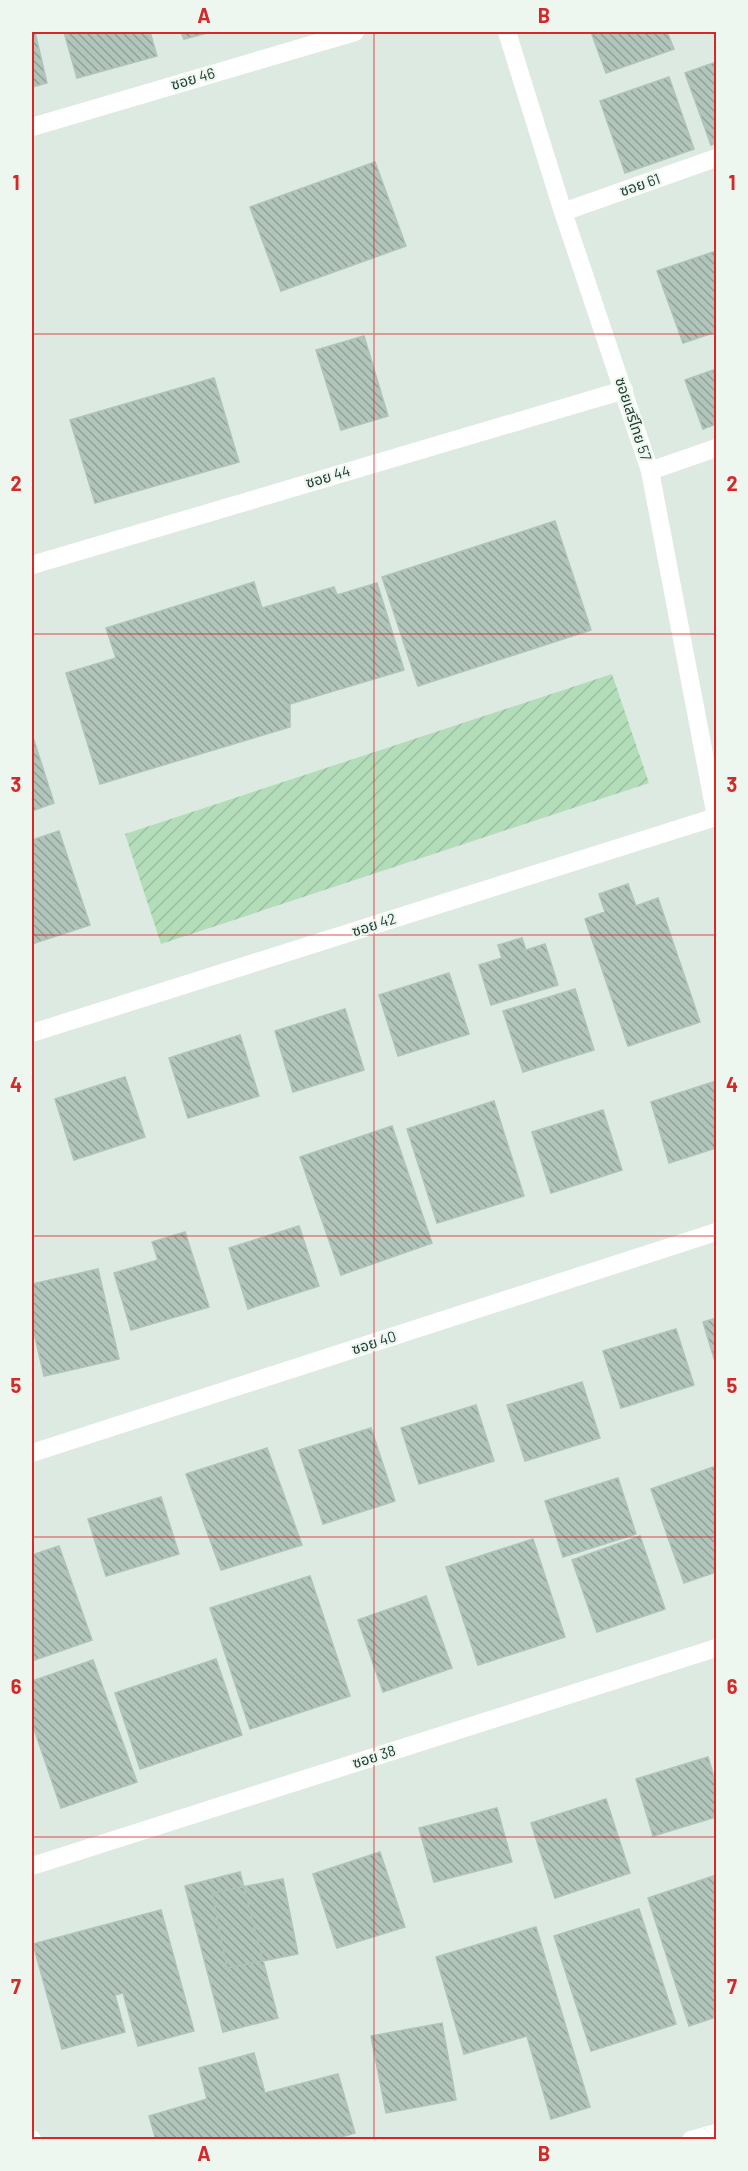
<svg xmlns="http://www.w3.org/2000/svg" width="748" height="2171" font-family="Barlow,'Noto Sans Thai',sans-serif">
	<defs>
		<pattern id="garden-furrows" width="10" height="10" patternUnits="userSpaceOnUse" patternTransform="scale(1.5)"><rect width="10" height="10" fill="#b3ddb9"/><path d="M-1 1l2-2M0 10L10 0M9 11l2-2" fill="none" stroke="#9abe9f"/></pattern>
		<pattern id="building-back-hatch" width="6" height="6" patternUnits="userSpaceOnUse" patternTransform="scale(1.5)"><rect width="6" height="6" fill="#b2c5bb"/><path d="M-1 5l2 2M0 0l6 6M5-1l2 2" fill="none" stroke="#90a198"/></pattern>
	</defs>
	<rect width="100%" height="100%" fill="#ddeae2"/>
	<!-- garden -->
	<path fill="url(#garden-furrows)" d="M 612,674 L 649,783 L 161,944 L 125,834 Z"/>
	<!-- building -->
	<path fill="url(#building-back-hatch)" stroke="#afc4b8" stroke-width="1.5" d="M 32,32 L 35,32 L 47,83 L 32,87 Z
		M 64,32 L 150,32 L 157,56 L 77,78 Z
		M 181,32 L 211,32 L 184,39 Z
		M 591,32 L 667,32 L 674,49 L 606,73 Z
		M 716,62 L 716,143 L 711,145 L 685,73 Z
		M 669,77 L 694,149 L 625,173 L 600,101 Z
		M 375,162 L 406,246 L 281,291 L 250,207 Z
		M 716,251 L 716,332 L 683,343 L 657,271 Z
		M 364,336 L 388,416 L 341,430 L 316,350 Z
		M 716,369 L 716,424 L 703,429 L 685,380 Z
		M 214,378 L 239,462 L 95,503 L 70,420 Z
		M 555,521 L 591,630 L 418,686 L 382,577 Z
		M 254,582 L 262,608 L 334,587 L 337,595 L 377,583 L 404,670 L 290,704 L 290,727 L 100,784 L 66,673 L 116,658 L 106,628 Z
		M 32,734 L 54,803 L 32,811 Z
		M 59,831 L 90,925 L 32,944 L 32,840 Z
		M 628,884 L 636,906 L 658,898 L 700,1022 L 628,1046 L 585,919 L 605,912 L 599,894 Z
		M 522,938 L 526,950 L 545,944 L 558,985 L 491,1005 L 479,965 L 502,958 L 498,945 Z
		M 449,973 L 469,1034 L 398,1056 L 379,995 Z
		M 575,989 L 594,1050 L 523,1072 L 503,1011 Z
		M 345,1009 L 364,1070 L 293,1092 L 275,1031 Z
		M 240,1035 L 259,1096 L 188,1118 L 169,1058 Z
		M 125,1077 L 145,1137 L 74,1160 L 55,1099 Z
		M 716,1081 L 716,1148 L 669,1163 L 651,1102 Z
		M 494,1101 L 524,1196 L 437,1223 L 407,1129 Z
		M 603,1110 L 622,1170 L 551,1193 L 532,1132 Z
		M 392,1126 L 432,1243 L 341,1275 L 300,1157 Z
		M 299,1226 L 319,1286 L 248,1309 L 229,1248 Z
		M 185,1232 L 209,1307 L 131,1330 L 114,1273 L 158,1260 L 152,1242 Z
		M 98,1269 L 119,1359 L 44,1376 L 32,1324 L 32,1284 Z
		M 716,1318 L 716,1365 L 703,1322 Z
		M 676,1329 L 694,1385 L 621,1408 L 603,1351 Z
		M 582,1382 L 600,1438 L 525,1461 L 507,1405 Z
		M 476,1405 L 494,1461 L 419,1484 L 401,1428 Z
		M 371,1428 L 395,1501 L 323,1524 L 299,1450 Z
		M 267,1448 L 302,1545 L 221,1570 L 186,1474 Z
		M 716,1466 L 716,1572 L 684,1583 L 651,1489 Z
		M 618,1478 L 636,1534 L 563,1557 L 545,1501 Z
		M 161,1497 L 179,1554 L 106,1576 L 88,1519 Z
		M 640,1536 L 665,1609 L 597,1632 L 572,1560 Z
		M 533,1539 L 565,1637 L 478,1665 L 446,1567 Z
		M 59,1546 L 92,1640 L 32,1661 L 32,1555 Z
		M 310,1576 L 350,1696 L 250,1729 L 210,1608 Z
		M 426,1596 L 452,1668 L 383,1692 L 358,1620 Z
		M 216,1659 L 242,1735 L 140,1769 L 115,1693 Z
		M 93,1660 L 137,1782 L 61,1808 L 32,1723 L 32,1681 Z
		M 708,1757 L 716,1784 L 716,1817 L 653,1836 L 636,1779 Z
		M 606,1799 L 630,1873 L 555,1898 L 531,1823 Z
		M 497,1808 L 512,1862 L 434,1882 L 419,1828 Z
		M 380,1852 L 405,1927 L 337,1948 L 313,1874 Z
		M 240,1872 L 278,2018 L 223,2032 L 185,1886 Z
		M 716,1875 L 716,2017 L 689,2026 L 648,1898 Z
		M 283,1879 L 298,1954 L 227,1968 L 212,1893 Z
		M 639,1909 L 676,2024 L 591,2051 L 554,1936 Z
		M 161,1910 L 194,2031 L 138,2046 L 123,1993 L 115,1995 L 125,2032 L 62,2049 L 33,1944 Z
		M 536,1927 L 590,2107 L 551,2119 L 527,2036 L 464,2054 L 436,1957 Z
		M 442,2023 L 456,2100 L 386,2113 L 371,2036 Z
		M 254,2053 L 265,2093 L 338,2074 L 355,2133 L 331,2140 L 156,2140 L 149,2116 L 207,2099 L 199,2068 Z"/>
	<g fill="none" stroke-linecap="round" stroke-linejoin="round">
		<!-- minor -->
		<path stroke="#fff" stroke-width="18" d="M 507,32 L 563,212 L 650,471 L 716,817
			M 32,127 L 355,32
			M 563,212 L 716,158
			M 650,471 L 716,448
			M 32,565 L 624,390
			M 32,1033 L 716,817
			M 32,1453 L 716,1232
			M 32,1866 L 716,1648
			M 32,2139 L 32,2140
			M 691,2140 L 716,2133"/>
	</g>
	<!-- grid -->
	<path fill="none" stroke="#d62828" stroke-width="1.5" stroke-opacity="0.55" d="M 374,32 L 374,2140M 32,334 L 716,334M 32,634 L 716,634M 32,935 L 716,935M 32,1236 L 716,1236M 32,1537 L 716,1537M 32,1837 L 716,1837"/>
	<g text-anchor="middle" stroke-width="4.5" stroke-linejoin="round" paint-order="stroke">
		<!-- street labels -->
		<g font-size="15" fill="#1e3a2e" stroke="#edf7f0">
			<text transform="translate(193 79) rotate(-16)" y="5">ซอย 46</text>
			<text transform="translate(640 185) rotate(-19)" y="5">ซอย 61</text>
			<text transform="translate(633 419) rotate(72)" y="5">ซอยเสรีไทย 57</text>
			<text transform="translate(328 477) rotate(-16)" y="5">ซอย 44</text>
			<text transform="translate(374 925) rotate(-18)" y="5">ซอย 42</text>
			<text transform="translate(374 1343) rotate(-18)" y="5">ซอย 40</text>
			<text transform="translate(374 1757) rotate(-18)" y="5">ซอย 38</text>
		</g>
	</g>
	<!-- border -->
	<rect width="748" height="2171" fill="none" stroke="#edf7f0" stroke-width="66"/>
	<rect x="33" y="33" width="682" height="2105" fill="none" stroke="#d62828" stroke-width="2"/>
	<g font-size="20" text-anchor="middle" font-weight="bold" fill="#d62828">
		<text x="204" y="23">A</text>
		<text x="544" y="23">B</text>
		<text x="16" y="190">1</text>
		<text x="732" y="190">1</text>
		<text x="16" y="491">2</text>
		<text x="732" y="491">2</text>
		<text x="16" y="792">3</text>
		<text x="732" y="792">3</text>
		<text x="16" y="1092">4</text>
		<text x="732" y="1092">4</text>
		<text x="16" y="1393">5</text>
		<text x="732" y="1393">5</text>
		<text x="16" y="1694">6</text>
		<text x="732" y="1694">6</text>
		<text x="16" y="1994">7</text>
		<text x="732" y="1994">7</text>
		<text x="204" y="2161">A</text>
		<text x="544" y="2161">B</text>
	</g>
</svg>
